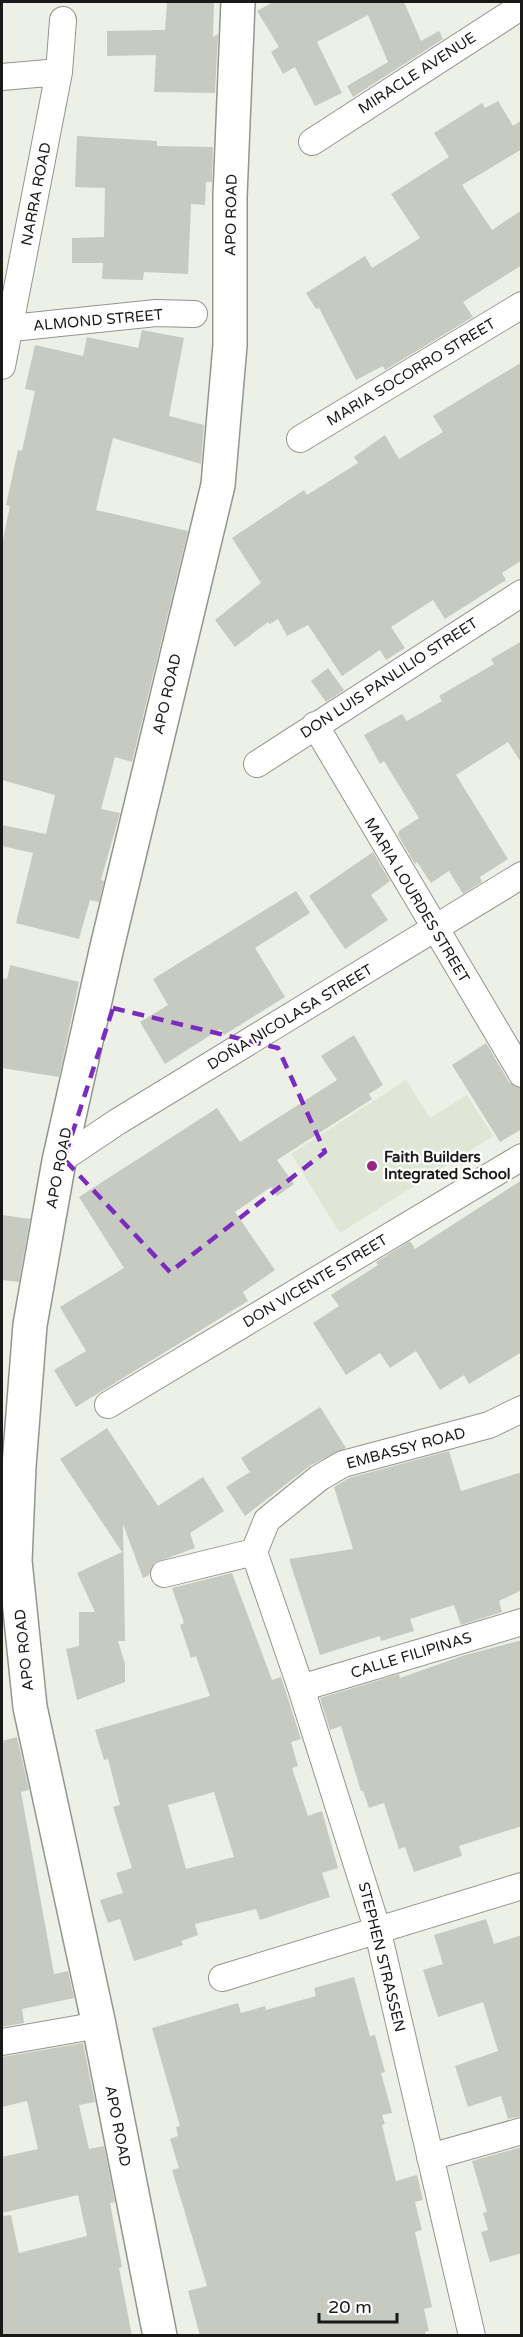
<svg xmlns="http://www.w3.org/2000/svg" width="523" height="2337" font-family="'Varela Round',sans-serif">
	<rect width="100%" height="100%" fill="#ecf0e6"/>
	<!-- built -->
	<path fill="#e0e6d5" d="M 406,1080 L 430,1118 L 467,1095 L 493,1136 L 340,1233 L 291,1154 Z"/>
	<!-- building -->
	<path fill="#c7cac1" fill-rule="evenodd" d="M 167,2 L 214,2 L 213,37 L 218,34 L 215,93 L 154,92 L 156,55 L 107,56 L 107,31 L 165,30 Z
		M 273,2 L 404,2 L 421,41 L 439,31 L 443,39 L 353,97 L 347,86 L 388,62 L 368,15 L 317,42 L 342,93 L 315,106 L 295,67 L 283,74 L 271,52 L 279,47 L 257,11 Z
		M 498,101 L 513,126 L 522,120 L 522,149 L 462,185 L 492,230 L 522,210 L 522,265 L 463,302 L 473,317 L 385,370 L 383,366 L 356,380 L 319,308 L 316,309 L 306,293 L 365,256 L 372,268 L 420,238 L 391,194 L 449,157 L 434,133 L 482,103 L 485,108 Z
		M 77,136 L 157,141 L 157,146 L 213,147 L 212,182 L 206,182 L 205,205 L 191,204 L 188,274 L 144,272 L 143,280 L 102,279 L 103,263 L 72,263 L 72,238 L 104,237 L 105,188 L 75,187 Z
		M 142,330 L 184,338 L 169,416 L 204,425 L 201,464 L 113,438 L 96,510 L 188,531 L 132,762 L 115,757 L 101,809 L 120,813 L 101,880 L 104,881 L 99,902 L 90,900 L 79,939 L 16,923 L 33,853 L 2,846 L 2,825 L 46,834 L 55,795 L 2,780 L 2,544 L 10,506 L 6,505 L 18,450 L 22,451 L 35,391 L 25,389 L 35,345 L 83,356 L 87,337 L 138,348 Z
		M 522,362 L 522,560 L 502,573 L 506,580 L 445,619 L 433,600 L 391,627 L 405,648 L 386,660 L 380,650 L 342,676 L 308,625 L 287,636 L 278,619 L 270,624 L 268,622 L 235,647 L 215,620 L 261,583 L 232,538 L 304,490 L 307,495 L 358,463 L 354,457 L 385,435 L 399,459 L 443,432 L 433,416 Z
		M 522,641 L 522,764 L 508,742 L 456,775 L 508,859 L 480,877 L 482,882 L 463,894 L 449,871 L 431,883 L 417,862 L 415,864 L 398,835 L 399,831 L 419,818 L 384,761 L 380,764 L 364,735 L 402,714 L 407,721 L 442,701 L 439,696 L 494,664 L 491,659 Z
		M 328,668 L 344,690 L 326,702 L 311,681 Z
		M 373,852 L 390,881 L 371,895 L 388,920 L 345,949 L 309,896 Z
		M 296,891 L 310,913 L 255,948 L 285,997 L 224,1035 L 220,1029 L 165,1064 L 140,1022 L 168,1005 L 153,979 Z
		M 10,965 L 79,982 L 59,1077 L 2,1068 L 2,978 L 7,979 Z
		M 354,1035 L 383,1085 L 369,1094 L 372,1099 L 277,1160 L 294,1184 L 277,1196 L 271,1187 L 235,1212 L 275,1270 L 243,1292 L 248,1301 L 76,1407 L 54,1370 L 86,1351 L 60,1307 L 124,1268 L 79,1197 L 217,1108 L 240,1142 L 337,1080 L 321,1056 Z
		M 486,1043 L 509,1082 L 522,1089 L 522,1129 L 500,1142 L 452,1065 Z
		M 522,1180 L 522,1352 L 469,1384 L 464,1375 L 440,1390 L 416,1351 L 390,1368 L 380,1353 L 346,1375 L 313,1323 L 339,1306 L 331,1295 L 378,1265 L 376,1262 L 410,1241 L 415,1249 Z
		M 2,1215 L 30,1219 L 19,1282 L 2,1280 Z
		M 320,1407 L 346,1448 L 311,1465 L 245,1516 L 226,1487 L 250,1472 L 241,1458 Z
		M 107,1428 L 158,1506 L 203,1477 L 224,1511 L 190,1533 L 195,1548 L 154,1563 L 149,1575 L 143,1578 L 123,1524 L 125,1641 L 118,1641 L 125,1664 L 125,1682 L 77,1700 L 66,1649 L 79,1646 L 79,1612 L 95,1612 L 77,1573 L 122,1552 L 60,1459 Z
		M 449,1451 L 461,1491 L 522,1472 L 522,1590 L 499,1601 L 502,1612 L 461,1625 L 454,1605 L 410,1619 L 414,1631 L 381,1641 L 380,1636 L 320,1655 L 289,1559 L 353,1549 L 334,1487 L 349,1478 Z
		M 232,1573 L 272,1680 L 281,1677 L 301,1739 L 291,1742 L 298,1766 L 292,1768 L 308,1816 L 322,1811 L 338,1868 L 322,1873 L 330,1897 L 260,1920 L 256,1909 L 195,1924 L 198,1935 L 181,1941 L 183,1945 L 134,1961 L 120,1919 L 108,1923 L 100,1900 L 123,1893 L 116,1873 L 132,1868 L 113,1807 L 120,1805 L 108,1759 L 104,1760 L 95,1730 L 210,1696 L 196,1656 L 191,1658 L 180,1625 L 184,1623 L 172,1588 ZM 214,1792 L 234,1857 L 186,1869 L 168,1805 Z
		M 522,1640 L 522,1826 L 459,1846 L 462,1856 L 414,1872 L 405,1847 L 399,1849 L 384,1803 L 369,1808 L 363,1791 L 361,1791 L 341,1726 L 330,1730 L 320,1698 L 399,1674 L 400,1678 L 465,1655 Z
		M 17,1737 L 29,1790 L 21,1792 L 54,1974 L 68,1971 L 74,1998 L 22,2009 L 24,2023 L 2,2027 L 2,1741 Z
		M 486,1919 L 494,1944 L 522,1935 L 522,2116 L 508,2119 L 501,2096 L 468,2107 L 455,2066 L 498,2051 L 483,2002 L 438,2017 L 423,1970 L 443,1964 L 434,1935 Z
		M 354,1977 L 370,2036 L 375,2035 L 385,2072 L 381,2073 L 392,2113 L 382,2115 L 385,2124 L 382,2125 L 396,2181 L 417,2175 L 423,2200 L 415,2202 L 422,2230 L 415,2232 L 432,2307 L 424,2309 L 429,2331 L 425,2332 L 426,2336 L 200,2336 L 188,2291 L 207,2286 L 172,2170 L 179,2168 L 170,2139 L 178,2136 L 176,2127 L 180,2126 L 152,2028 L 238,2003 L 241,2013 L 265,2006 L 266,2010 L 316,1996 L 314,1988 Z
		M 83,2043 L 95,2102 L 79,2105 L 89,2149 L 104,2146 L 115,2202 L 110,2203 L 122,2267 L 119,2268 L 132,2336 L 2,2336 L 2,2216 L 11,2215 L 19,2253 L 87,2236 L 78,2195 L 2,2213 L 2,2157 L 38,2149 L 27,2101 L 2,2107 L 2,2057 Z
		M 522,2147 L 522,2253 L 490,2262 L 481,2232 L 488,2230 L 483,2213 L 487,2212 L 472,2161 Z"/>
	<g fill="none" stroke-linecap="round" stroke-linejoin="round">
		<!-- street casing -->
		<g stroke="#93968d" stroke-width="28">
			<path id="street" d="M 2,77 L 59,72
				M 312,142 L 522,6
				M 2,329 L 156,313 L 194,314
				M 2,366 L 59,72 L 63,20
				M 300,439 L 522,305
				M 315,725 L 522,1074
				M 257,764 L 522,593
				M 59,1161 L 117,1122 L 522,875
				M 108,1405 L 522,1157
				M 254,1552 L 301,1688 L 377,1928 L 472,2336
				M 254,1552 L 267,1520 L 319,1478 L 343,1464 L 489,1425 L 522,1409
				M 164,1574 L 254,1552
				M 301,1688 L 522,1622
				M 222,1978 L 522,1886
				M 2,2042 L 99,2025
				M 430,2157 L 522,2131"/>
		</g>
		<!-- secondary casing -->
		<g stroke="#93968d" stroke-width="36">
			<path id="secondary" d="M 160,2336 L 99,2025 L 30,1707 L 15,1561 L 19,1466 L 30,1325 L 59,1161 L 107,947 L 218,485 L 230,345 L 230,196 L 238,2"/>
		</g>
		<!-- street -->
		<use href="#street" stroke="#fff" stroke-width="26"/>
		<!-- secondary -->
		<use href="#secondary" stroke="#fff" stroke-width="33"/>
	</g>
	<!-- marked area -->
	<path fill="none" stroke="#7b2cbf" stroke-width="4.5" stroke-dasharray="12 8" stroke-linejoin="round" d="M 113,1008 L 278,1048 L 325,1152 L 170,1272 L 64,1159 Z"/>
	<!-- markers -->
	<circle fill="#982583" stroke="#fff" stroke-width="2" cx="372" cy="1166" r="6"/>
	<g text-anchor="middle" stroke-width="4.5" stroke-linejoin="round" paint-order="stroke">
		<!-- street labels -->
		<g font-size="15" fill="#191a17" stroke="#fff">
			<text transform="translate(417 73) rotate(-33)" y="5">MIRACLE AVENUE</text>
			<text transform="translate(36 194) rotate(-79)" y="5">NARRA ROAD</text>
			<text transform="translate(231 215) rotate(-89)" y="5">APO ROAD</text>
			<text transform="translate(98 320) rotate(-5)" y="5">ALMOND STREET</text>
			<text transform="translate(411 372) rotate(-31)" y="5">MARIA SOCORRO STREET</text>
			<text transform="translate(389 678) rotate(-33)" y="5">DON LUIS PANLILIO STREET</text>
			<text transform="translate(167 694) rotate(-77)" y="5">APO ROAD</text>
			<text transform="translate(417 900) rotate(59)" y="5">MARIA LOURDES STREET</text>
			<text transform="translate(290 1017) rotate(-31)" y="5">DOÑA NICOLASA STREET</text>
			<text transform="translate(59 1168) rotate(-79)" y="5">APO ROAD</text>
			<text transform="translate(315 1281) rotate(-31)" y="5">DON VICENTE STREET</text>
			<text transform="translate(406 1448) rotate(-15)" y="5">EMBASSY ROAD</text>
			<text transform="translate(24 1650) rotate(-96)" y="5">APO ROAD</text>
			<text transform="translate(411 1655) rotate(-17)" y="5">CALLE FILIPINAS</text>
			<text transform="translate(382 1957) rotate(76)" y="5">STEPHEN STRASSEN</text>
			<text transform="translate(118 2126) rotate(79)" y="5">APO ROAD</text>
		</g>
		<!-- poi labels -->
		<g font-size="15" font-weight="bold" fill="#191a17" stroke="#fff" text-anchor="start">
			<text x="384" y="1162">Faith Builders<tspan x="384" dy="17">Integrated School</tspan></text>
		</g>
	</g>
	<!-- border -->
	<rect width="523" height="2337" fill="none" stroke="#191a17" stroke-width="6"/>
	<!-- scale -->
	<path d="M319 2313v9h78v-9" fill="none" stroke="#191a17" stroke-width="3"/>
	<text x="328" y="2313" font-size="18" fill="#191a17" stroke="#ffffff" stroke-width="4.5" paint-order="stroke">20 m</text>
</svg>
